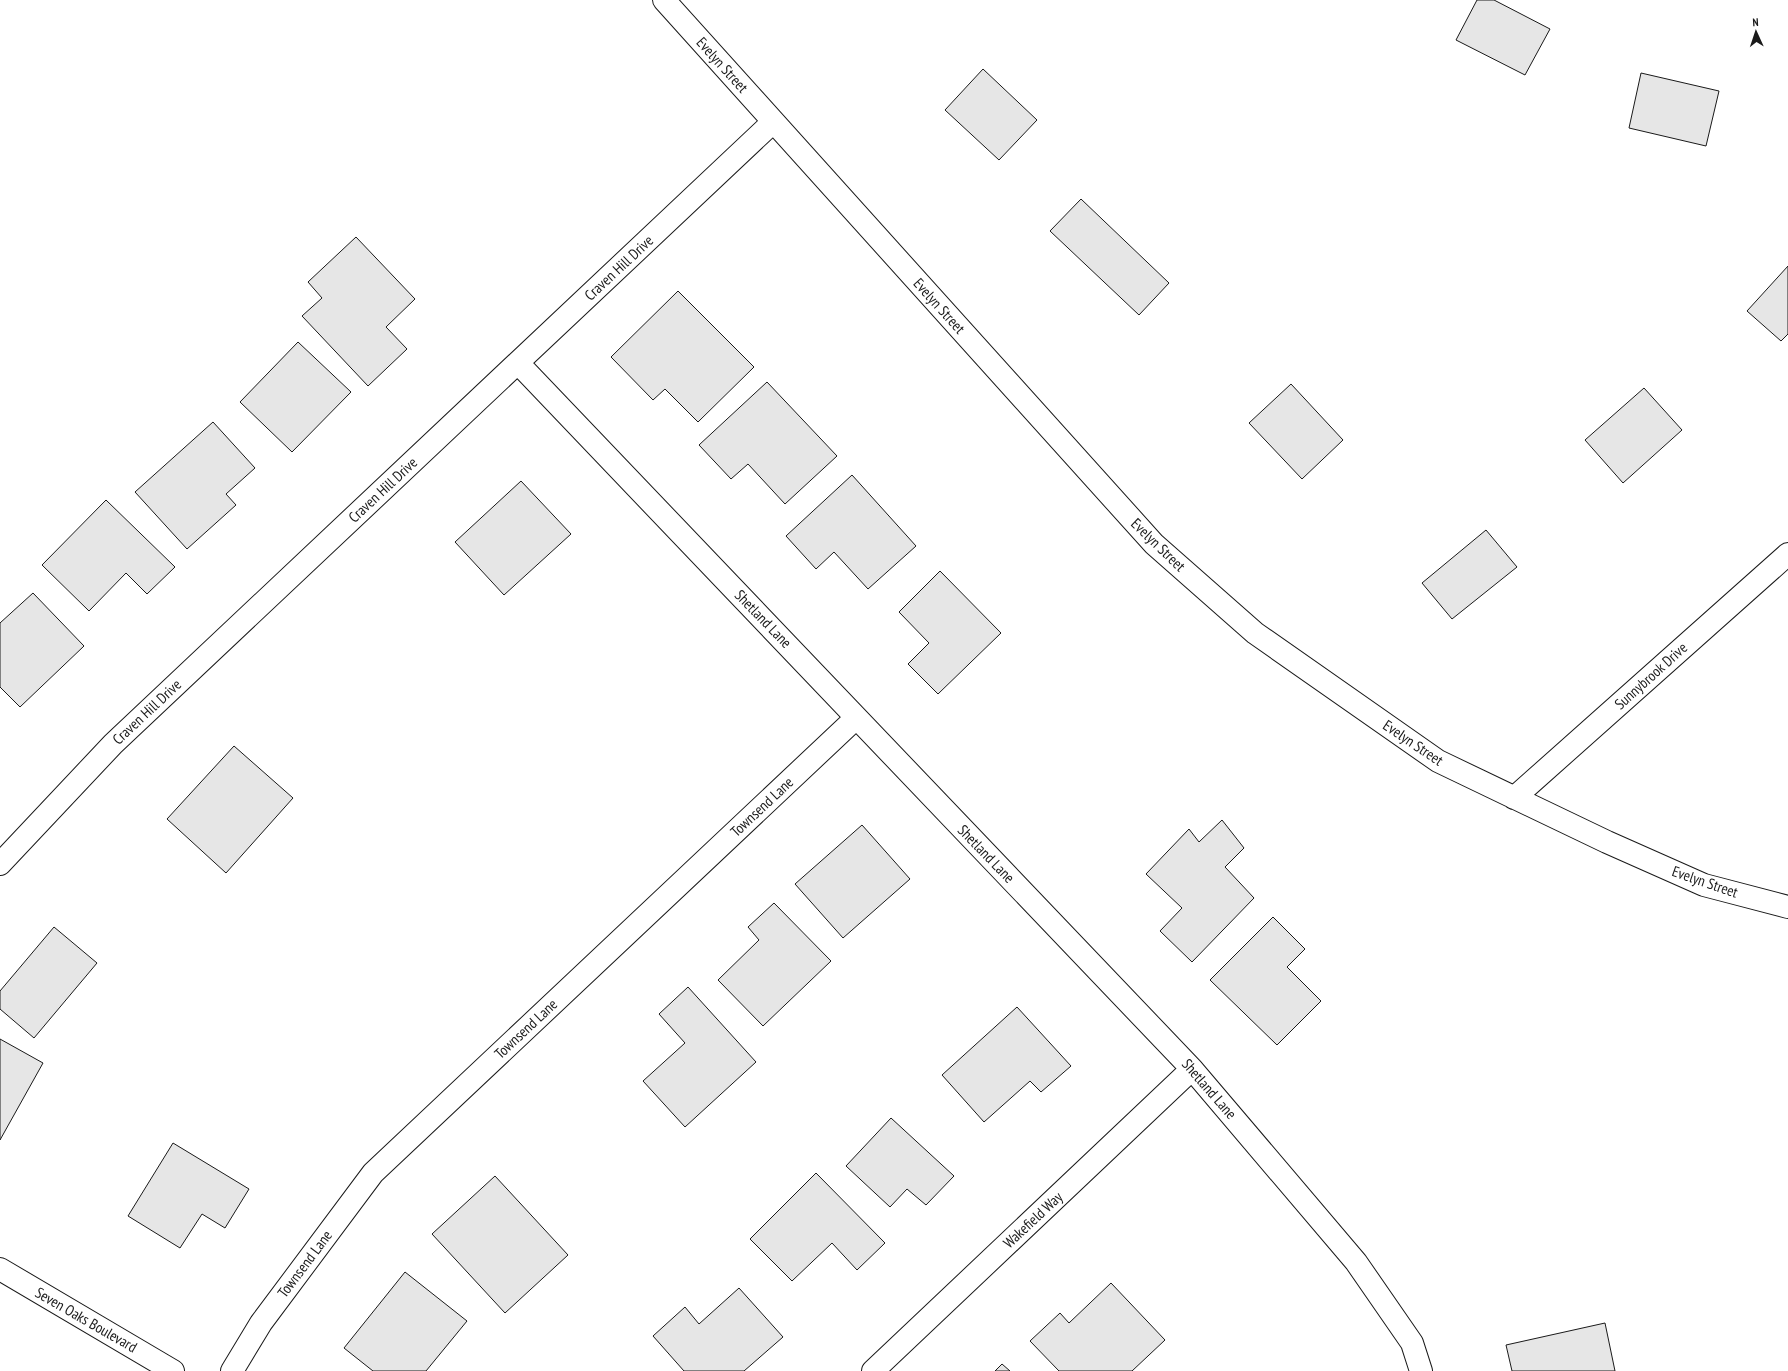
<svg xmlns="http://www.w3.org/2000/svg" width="1788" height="1371" font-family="'PT Sans Narrow',sans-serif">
	<rect width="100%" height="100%" fill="#fff"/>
	<!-- building -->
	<path fill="#e6e6e6" stroke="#1a1a1a" d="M 1477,0 L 1494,0 L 1550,29 L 1525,75 L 1456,40 Z
		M 983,69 L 1037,120 L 999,160 L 945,110 Z
		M 1641,73 L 1719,91 L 1706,146 L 1629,128 Z
		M 1081,199 L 1169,283 L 1139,315 L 1050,231 Z
		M 356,237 L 415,299 L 386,327 L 407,349 L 368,386 L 302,316 L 322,298 L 308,282 Z
		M 1788,266 L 1788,334 L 1781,341 L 1747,311 Z
		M 678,291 L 754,367 L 698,422 L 665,389 L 653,400 L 611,357 Z
		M 298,342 L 351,392 L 292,452 L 240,402 Z
		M 767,382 L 837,456 L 785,504 L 748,464 L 731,479 L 699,445 Z
		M 1291,384 L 1343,440 L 1302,479 L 1249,423 Z
		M 1644,388 L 1682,430 L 1623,483 L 1585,440 Z
		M 213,422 L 255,468 L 226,494 L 236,505 L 187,549 L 135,492 Z
		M 852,475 L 916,546 L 868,589 L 834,552 L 816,569 L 786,536 Z
		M 521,481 L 571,534 L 504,595 L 455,542 Z
		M 106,500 L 175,567 L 147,594 L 126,573 L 89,611 L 42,565 Z
		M 1486,530 L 1517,567 L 1452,619 L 1422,583 Z
		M 940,571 L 1001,633 L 938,694 L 908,664 L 929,643 L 899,612 Z
		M 33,593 L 84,646 L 20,707 L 0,687 L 0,623 Z
		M 234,746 L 293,798 L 226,873 L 167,819 Z
		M 1222,820 L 1244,848 L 1225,867 L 1254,898 L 1192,962 L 1160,931 L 1182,908 L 1146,874 L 1189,829 L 1199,842 Z
		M 862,825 L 910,879 L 843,938 L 795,884 Z
		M 774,903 L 831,961 L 763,1026 L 718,980 L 759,940 L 748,927 Z
		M 1273,917 L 1305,949 L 1287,967 L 1321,1001 L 1277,1045 L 1210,980 Z
		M 54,927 L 97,963 L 34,1038 L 0,1009 L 0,991 Z
		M 688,987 L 756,1062 L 685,1127 L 643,1081 L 685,1043 L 659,1014 Z
		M 1017,1007 L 1071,1066 L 1041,1092 L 1030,1081 L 984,1122 L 942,1075 Z
		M 0,1039 L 43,1063 L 0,1140 Z
		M 891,1118 L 954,1176 L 926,1205 L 907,1189 L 890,1207 L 846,1166 Z
		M 173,1143 L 249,1189 L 225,1228 L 202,1214 L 180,1248 L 128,1216 Z
		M 816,1173 L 885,1243 L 857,1270 L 832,1243 L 792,1281 L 750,1239 Z
		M 495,1176 L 568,1255 L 505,1313 L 432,1234 Z
		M 405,1272 L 467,1321 L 426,1371 L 373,1371 L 344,1348 Z
		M 1111,1283 L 1165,1340 L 1132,1371 L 1059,1371 L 1030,1341 L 1060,1313 L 1069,1323 Z
		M 739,1288 L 783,1337 L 744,1371 L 684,1371 L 653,1336 L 685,1307 L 699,1324 Z
		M 1605,1323 L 1615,1371 L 1512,1371 L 1506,1345 Z
		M 1002,1364 L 1010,1371 L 995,1371 Z"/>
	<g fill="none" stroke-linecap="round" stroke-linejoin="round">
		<!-- minor casing -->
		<g stroke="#1a1a1a" stroke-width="24">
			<path id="minor" d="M 664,0 L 1154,544 L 1255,633 L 1438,761 L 1607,842 L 1704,885 L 1788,907
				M 518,363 L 1192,1069 L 1356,1262 L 1412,1343 L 1421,1371
				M 1514,798 L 1788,554
				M 0,864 L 113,744 L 773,122
				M 0,1269 L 173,1371
				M 232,1371 L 261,1323 L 373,1173 L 856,718
				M 873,1371 L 1192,1069"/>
		</g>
		<!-- minor -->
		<use href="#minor" stroke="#fff" stroke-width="22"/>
	</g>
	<g text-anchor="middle" stroke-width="3" stroke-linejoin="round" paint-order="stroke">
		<!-- street labels -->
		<g font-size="15" fill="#1a1a1a" stroke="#fff">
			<text transform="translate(722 65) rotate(48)" y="5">Evelyn Street</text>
			<text transform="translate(619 268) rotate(-43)" y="5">Craven Hill Drive</text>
			<text transform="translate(939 306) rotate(48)" y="5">Evelyn Street</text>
			<text transform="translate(383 490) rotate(-43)" y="5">Craven Hill Drive</text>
			<text transform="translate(1158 545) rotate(44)" y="5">Evelyn Street</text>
			<text transform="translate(763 619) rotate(46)" y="5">Shetland Lane</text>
			<text transform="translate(1651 676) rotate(-42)" y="5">Sunnybrook Drive</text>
			<text transform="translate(147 712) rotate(-43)" y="5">Craven Hill Drive</text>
			<text transform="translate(1413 743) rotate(34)" y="5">Evelyn Street</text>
			<text transform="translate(762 807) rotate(-43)" y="5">Townsend Lane</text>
			<text transform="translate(986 854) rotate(46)" y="5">Shetland Lane</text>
			<text transform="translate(1705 882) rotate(19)" y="5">Evelyn Street</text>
			<text transform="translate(526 1029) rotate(-43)" y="5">Townsend Lane</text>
			<text transform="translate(1209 1089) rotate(49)" y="5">Shetland Lane</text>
			<text transform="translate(1033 1220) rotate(-43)" y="5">Wakefield Way</text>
			<text transform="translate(305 1264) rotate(-53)" y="5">Townsend Lane</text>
			<text transform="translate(86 1320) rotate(30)" y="5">Seven Oaks Boulevard</text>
		</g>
	</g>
	<!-- north arrow -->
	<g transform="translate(1756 32) rotate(357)" stroke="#ffffff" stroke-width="3" paint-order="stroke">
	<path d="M0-3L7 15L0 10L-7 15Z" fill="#1a1a1a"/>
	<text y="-6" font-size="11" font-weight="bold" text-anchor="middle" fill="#1a1a1a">N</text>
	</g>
</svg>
